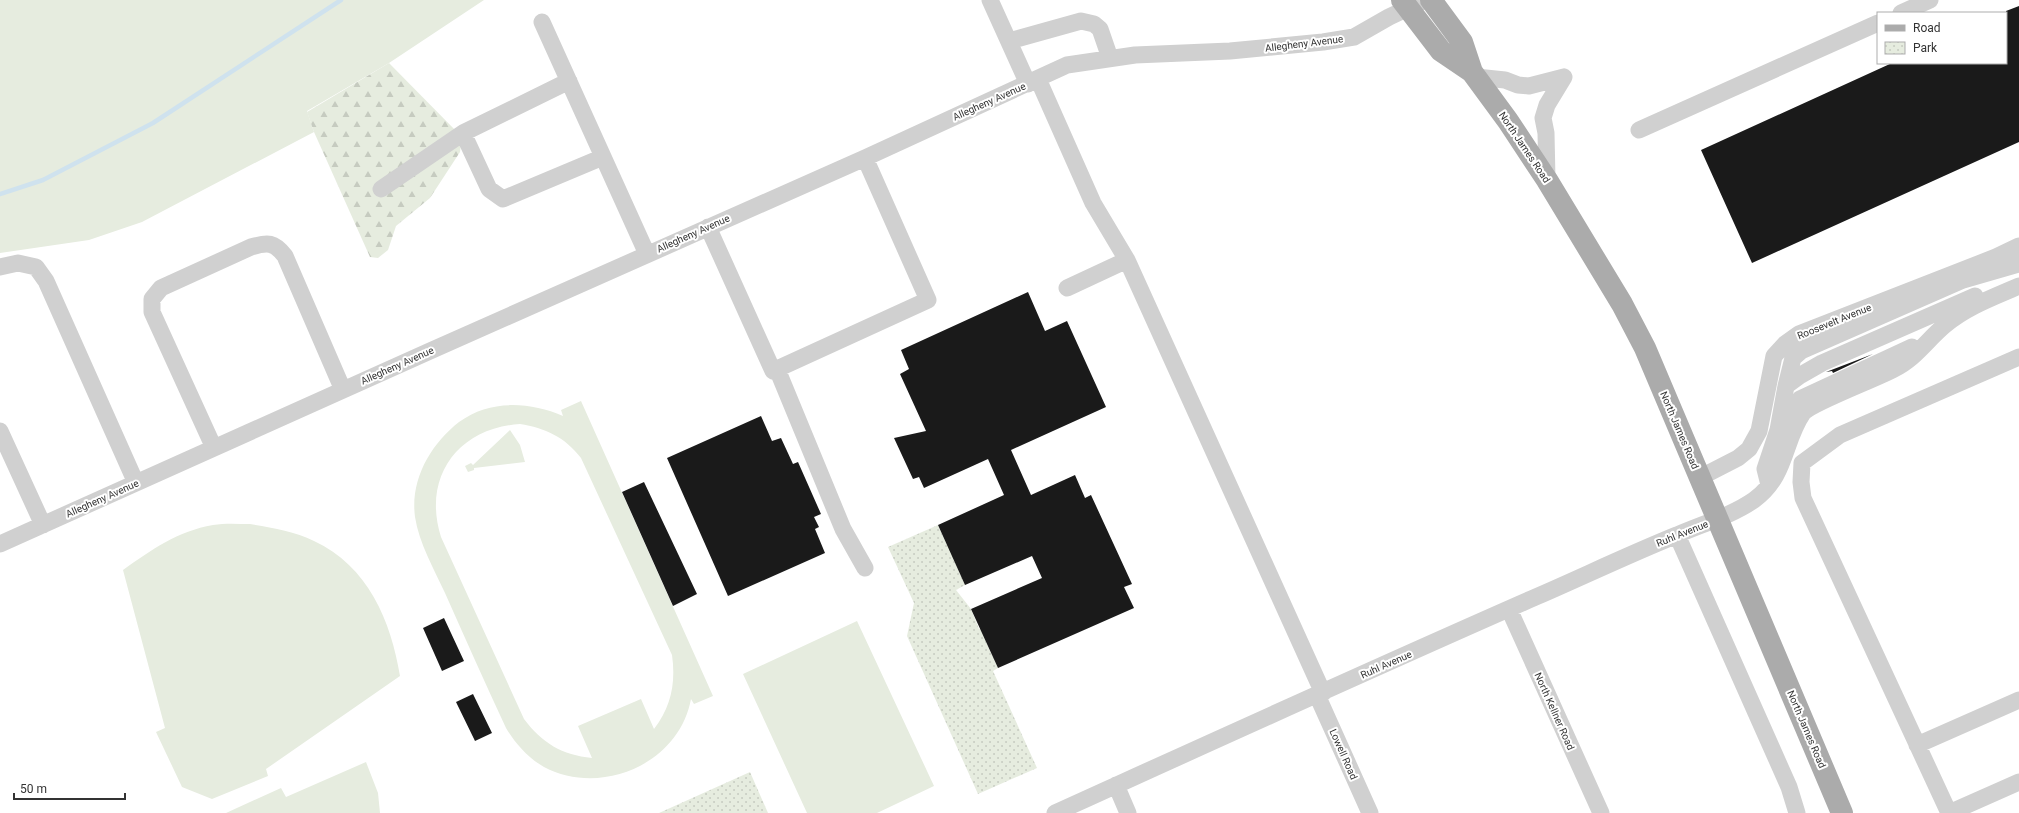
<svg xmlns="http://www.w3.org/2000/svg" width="2019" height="813" font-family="Roboto,sans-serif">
	<defs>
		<pattern id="forest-firs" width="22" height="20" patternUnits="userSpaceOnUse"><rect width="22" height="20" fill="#e6ecdf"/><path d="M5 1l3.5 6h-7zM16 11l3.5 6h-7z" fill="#c6cbc0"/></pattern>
		<pattern id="park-dots" width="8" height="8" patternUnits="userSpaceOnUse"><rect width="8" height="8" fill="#e6ecdf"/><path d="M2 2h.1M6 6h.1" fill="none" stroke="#c6cbc0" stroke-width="1.8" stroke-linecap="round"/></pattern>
	</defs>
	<rect width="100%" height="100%" fill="#fff"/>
	<!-- green -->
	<path fill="#e6ecdf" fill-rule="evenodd" d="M 0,0 L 484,0 L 389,63 L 307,111 L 314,132 L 142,222 L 89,240 L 0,253 Z
		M 581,401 L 713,696 L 694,704 L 691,699 C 679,764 601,797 544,767 C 528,758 515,743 506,728 C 485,683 465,638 445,593 C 434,569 419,543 415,517 C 410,479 431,444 459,422 C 490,399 530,402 563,416 L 561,410 ZM 520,424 C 545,428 565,437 581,458 L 672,655 C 676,683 671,707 654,729 L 641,699 L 578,726 L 592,758 C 562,755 542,743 524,719 L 441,537 C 422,477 458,428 520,424 Z
		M 510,430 L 520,445 L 525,462 L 474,468 L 474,470 L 468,472 L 465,466 L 471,463 L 473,465 Z
		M 250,524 C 272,528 294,531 314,541 C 368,566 391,621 400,676 L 266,769 L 268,776 L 212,799 L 182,787 L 156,732 L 165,728 L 123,570 C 151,550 178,531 213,525 C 225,523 238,524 250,524 Z
		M 857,621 L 934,786 L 877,813 L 807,813 L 743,674 Z
		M 366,762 L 378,793 L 380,813 L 226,813 L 281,788 L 286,797 Z"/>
	<!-- forest -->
	<path fill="url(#forest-firs)" d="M 389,63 L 458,133 L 461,144 L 460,152 L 430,198 L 396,226 L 388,250 L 378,258 L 370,257 L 314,132 L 307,112 Z"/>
	<!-- park -->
	<path fill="url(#park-dots)" d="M 938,525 L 947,545 L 962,539 L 967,551 L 953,558 L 965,585 L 956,590 L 971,609 L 979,629 L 994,623 L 1000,636 L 986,642 L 998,668 L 993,671 L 1037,768 L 978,794 L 907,636 L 914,603 L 888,547 Z
		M 750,772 L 768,813 L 659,813 Z"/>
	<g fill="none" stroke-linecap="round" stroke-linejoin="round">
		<!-- stream -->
		<path stroke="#cfe2ee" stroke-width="4.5" d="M 0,194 L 43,180 L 153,123 L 341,0"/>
	</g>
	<!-- building -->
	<path fill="#1a1a1a" d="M 2019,6 L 2019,142 L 1752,263 L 1701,150 L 1892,63 L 2006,63 L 2006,11 Z
		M 1028,292 L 1045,331 L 1067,321 L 1106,407 L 1011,450 L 1031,495 L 1075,475 L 1085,498 L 1091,495 L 1132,584 L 1124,587 L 1134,608 L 998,668 L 971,609 L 1042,578 L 1032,556 L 965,585 L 938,525 L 1004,495 L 988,459 L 924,488 L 919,477 L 913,479 L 894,438 L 926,431 L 900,374 L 909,369 L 901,350 Z
		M 1873,354 L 1833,373 L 1832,371 L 1826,372 Z
		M 761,416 L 772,441 L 781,438 L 793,464 L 798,462 L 821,514 L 814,517 L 819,527 L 815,529 L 825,553 L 728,596 L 667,458 Z
		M 644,482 L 697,594 L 673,606 L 622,492 Z
		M 444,618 L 464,661 L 442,671 L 423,628 Z
		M 473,694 L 492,733 L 475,741 L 456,702 Z"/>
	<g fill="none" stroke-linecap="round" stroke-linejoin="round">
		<!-- minor -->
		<path stroke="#d0d0d0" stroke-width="17" d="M 990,0 L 1028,84
			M 1901,13 L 1930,0
			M 542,22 L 647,254
			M 1009,41 L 1081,21 L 1094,24 L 1100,29 L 1110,58
			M 1476,77 L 1505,80 L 1518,85 L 1529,86 L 1564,77
			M 1038,79 L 1093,203 L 1127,260 L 1323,693
			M 569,81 L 463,133 L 489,189 L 503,199 L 603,157
			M 1639,130 L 1878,23
			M 1547,180 L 1546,133 L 1543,118 L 1547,105 L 1564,77
			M 381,189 L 463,133
			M 708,227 L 773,371 L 777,369 L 928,300 L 865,158
			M 0,267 L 18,263 L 36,267 L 46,281 L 136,483
			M 1067,288 L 1127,260
			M 777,369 L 843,529 L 865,568
			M 1786,386 L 1793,358 L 1801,351 L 1963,280 L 2019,264
			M 1785,419 L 1800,399 L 1912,347
			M 0,431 L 43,525
			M 214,448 L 152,312 L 152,299 L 161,288 L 251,247 C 268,242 274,242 285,256 L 343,390
			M 1701,477 L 1738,458 L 1749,449 L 1759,431 L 1774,356 L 1785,344 L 1799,334 L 1996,257 L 2019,246
			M 1769,485 L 1765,469 L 1778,430 L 1786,386 L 1801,375 L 1822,363 L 1975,296
			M 1677,535 L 1789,787 L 1797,813
			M 0,544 L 430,351 L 865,158 L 1067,65 L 1135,55 L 1230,51 L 1323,42 L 1354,37 L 1389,17 L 1425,0
			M 1509,609 L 1601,813
			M 1317,695 L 1370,813
			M 1917,745 L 2019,700
			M 1116,785 L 1128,813
			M 1055,813 C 1216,740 1376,667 1538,596 C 1584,576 1630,554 1677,535 C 1702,524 1731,516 1754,500 C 1787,476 1783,442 1803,413 C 1811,403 1878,378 1894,369 C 1915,359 1927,340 1945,325 C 1966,307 1994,297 2019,286
			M 1949,813 L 1803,498 L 1801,482 L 1802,463 L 1840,435 L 2019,357
			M 1949,813 L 2019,782"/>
		<!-- major -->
		<path stroke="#ababab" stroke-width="22" d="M 1402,0 L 1441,51 L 1472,72
			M 1431,0 L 1462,42 L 1472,72 L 1508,121 L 1547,180 L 1622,304 L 1645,348 L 1842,813"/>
	</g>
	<g text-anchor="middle" stroke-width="4" stroke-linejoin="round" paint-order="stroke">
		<!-- street labels -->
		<g font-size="10" fill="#333" stroke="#fff">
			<text transform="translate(1304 43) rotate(-7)" y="4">Allegheny Avenue</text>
			<text transform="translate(989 101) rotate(-24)" y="4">Allegheny Avenue</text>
			<text transform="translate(1525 147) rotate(56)" y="4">North James Road</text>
			<text transform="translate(693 233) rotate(-24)" y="4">Allegheny Avenue</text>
			<text transform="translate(1834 321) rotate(-22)" y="4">Roosevelt Avenue</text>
			<text transform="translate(397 365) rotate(-24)" y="4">Allegheny Avenue</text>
			<text transform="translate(1680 430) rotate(67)" y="4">North James Road</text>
			<text transform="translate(102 498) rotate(-24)" y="4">Allegheny Avenue</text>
			<text transform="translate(1682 533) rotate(-22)" y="4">Ruhl Avenue</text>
			<text transform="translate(1386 664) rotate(-24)" y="4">Ruhl Avenue</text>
			<text transform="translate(1555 711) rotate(66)" y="4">North Kellner Road</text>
			<text transform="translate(1807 729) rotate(67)" y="4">North James Road</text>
			<text transform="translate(1344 754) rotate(66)" y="4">Lowell Road</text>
		</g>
	</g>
	<!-- legend -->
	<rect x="1877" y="12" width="130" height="52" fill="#ffffff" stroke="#adadad"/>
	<rect x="1885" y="25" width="20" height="6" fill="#ababab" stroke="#adadad"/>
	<text x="1913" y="32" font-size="12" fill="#333333">Road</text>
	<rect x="1885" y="42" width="20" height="12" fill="url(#park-dots)" stroke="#adadad"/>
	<text x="1913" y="52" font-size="12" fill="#333333">Park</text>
	<!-- scale -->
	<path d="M14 793v6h111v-6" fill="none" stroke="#333333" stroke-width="2"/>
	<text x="20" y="793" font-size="12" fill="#333333" stroke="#ffffff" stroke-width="3" paint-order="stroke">50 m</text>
</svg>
